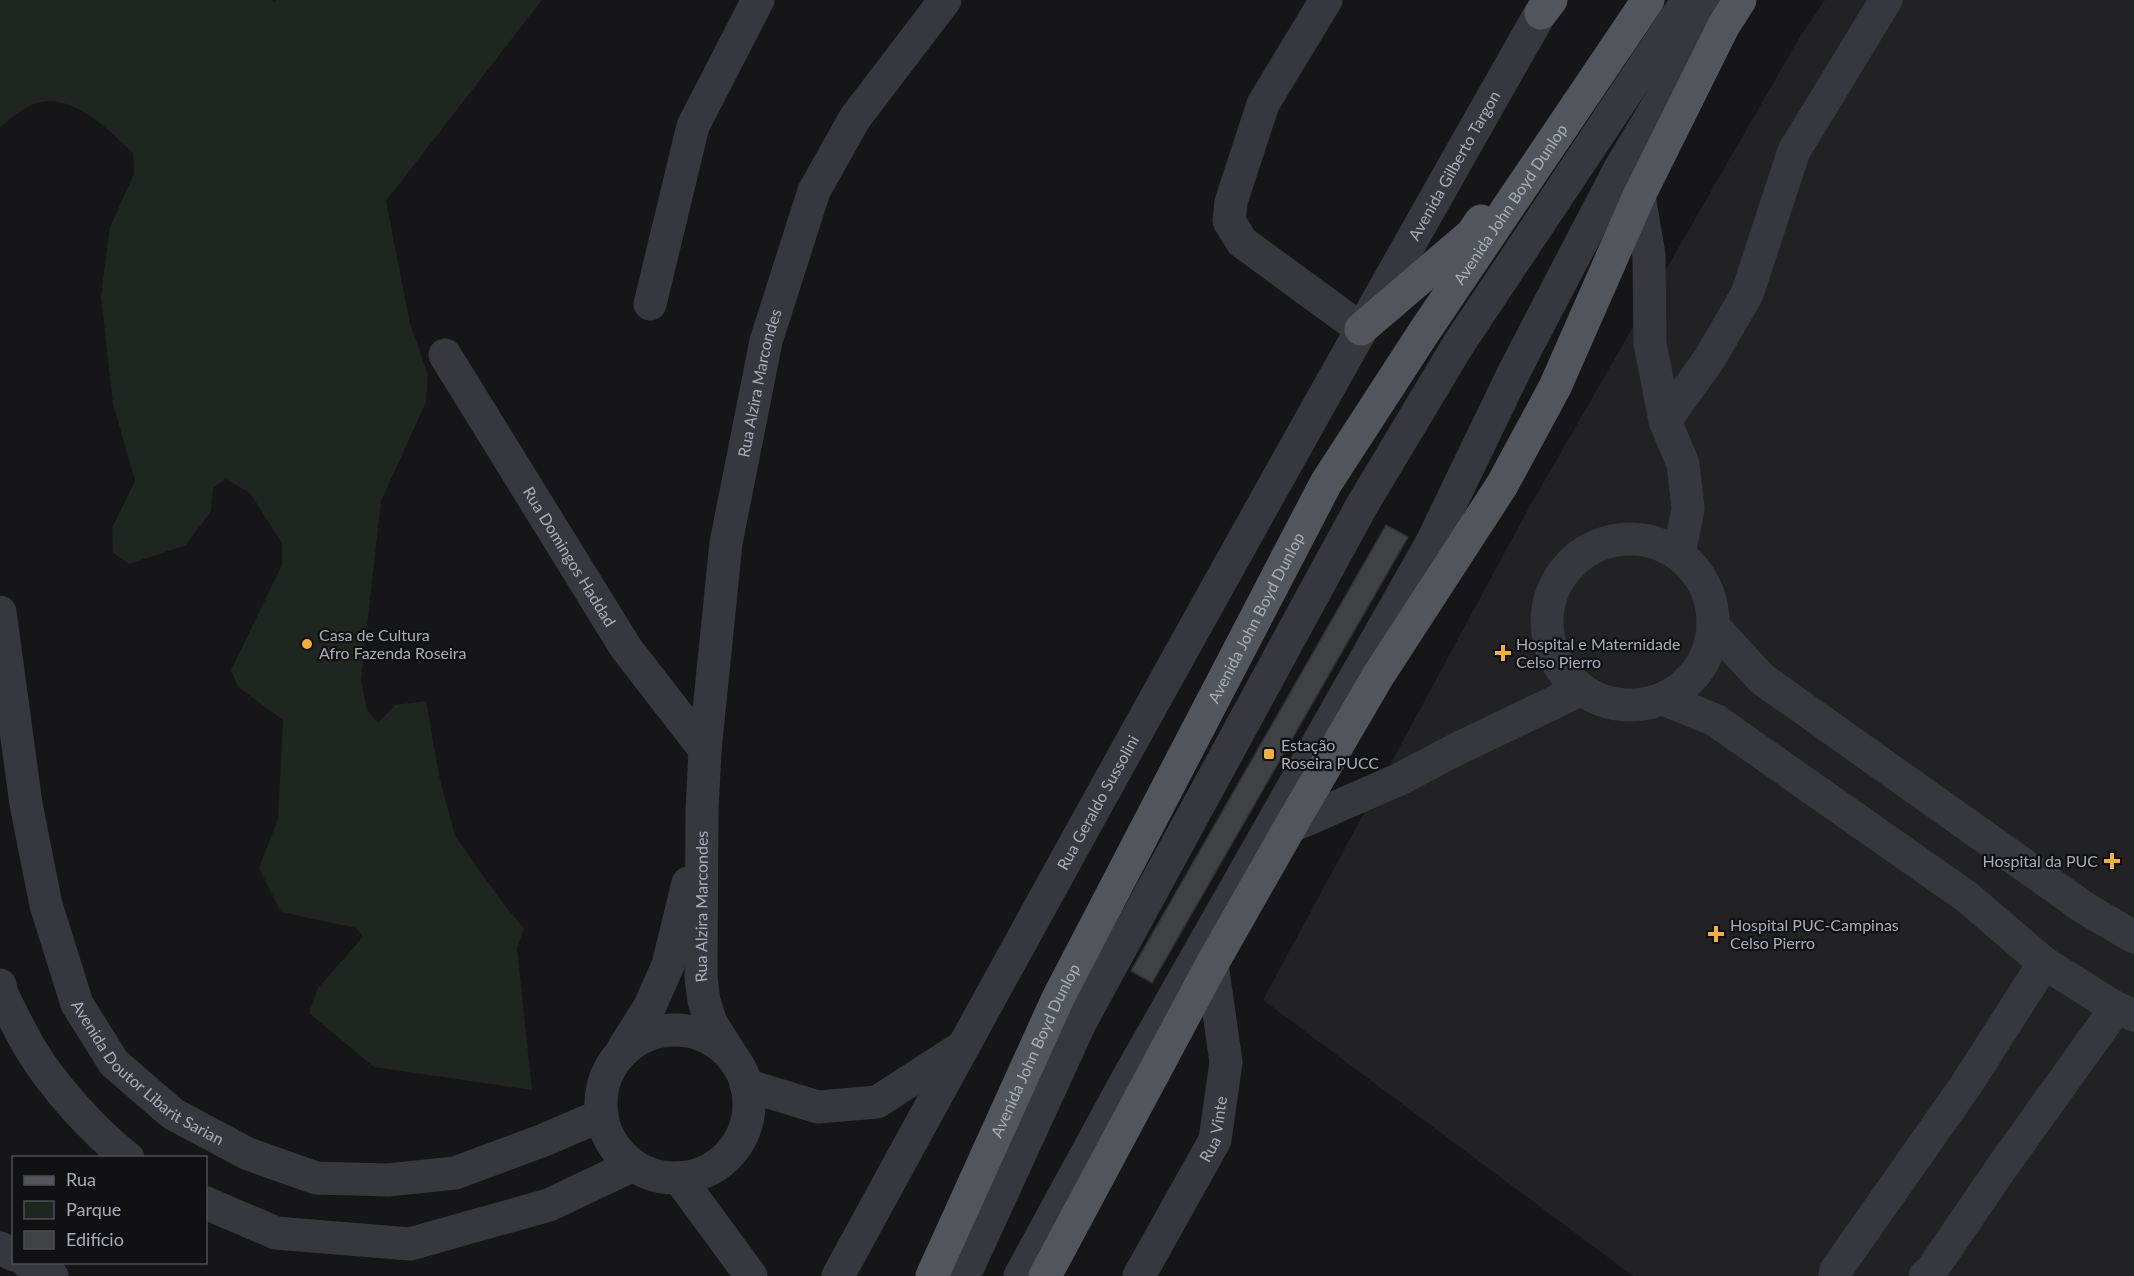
<svg xmlns="http://www.w3.org/2000/svg" width="2134" height="1276" font-family="Lato,sans-serif">
	<rect width="100%" height="100%" fill="#161618"/>
	<!-- built -->
	<path fill="#222225" d="M 1825,0 L 2134,0 L 2134,1276 L 1633,1276 L 1263,1000 L 1526,513 L 1798,40 Z"/>
	<!-- green -->
	<path fill="#1e261f" d="M 0,0 L 272,0 L 273,3 L 277,0 L 542,0 L 386,201 L 410,323 L 428,375 L 426,402 L 381,501 L 361,680 L 367,710 L 378,723 L 395,705 L 426,701 L 440,780 L 455,836 L 505,906 L 524,928 L 517,948 L 532,1090 L 374,1067 L 309,1013 L 318,988 L 363,937 L 356,928 L 281,912 L 259,868 L 278,819 L 283,720 L 238,687 L 231,670 L 282,565 L 282,543 L 250,493 L 226,479 L 213,488 L 211,511 L 186,545 L 129,564 L 113,553 L 112,528 L 135,481 L 113,404 L 101,296 L 110,227 L 134,174 L 133,153 C 107,129 70,89 31,105 C 20,110 9,121 0,127 Z"/>
	<!-- building -->
	<path fill="#404145" stroke="#303034" stroke-width="1.5" d="M 1386,525 L 1408,537 L 1152,983 L 1131,971 Z"/>
	<g fill="none" stroke-linecap="round" stroke-linejoin="round">
		<!-- minor -->
		<g stroke="#37383d" stroke-width="33">
			<path d="M 1326,0 L 1263,104 L 1231,202 L 1229,221 L 1242,242 L 1361,329"/>
			<path d="M 1639,196 L 1649,255 L 1650,343 L 1665,421 L 1683,464 L 1688,509 L 1679,554"/>
			<path d="M 650,304 L 693,126 L 758,0"/>
			<path id="s1" d="M 445,355 L 626,648 L 705,750"/>
			<path d="M 1665,421 L 1710,358 L 1747,294 L 1794,151 L 1886,0"/>
			<circle cx="1630" cy="622" r="83"/>
			<path id="s2" d="M 0,612 L 26,804 L 46,905 L 77,1004 L 114,1063 L 173,1114 L 248,1154 L 316,1178 L 388,1180 L 455,1173 L 544,1140 L 602,1115"/>
			<path d="M 1713,626 L 1762,679 L 2086,909 L 2134,937"/>
			<path d="M 1663,699 L 1715,720 L 1967,897 L 2044,963 L 2116,1008 L 2134,1015"/>
			<path d="M 1290,827 L 1400,779 L 1455,750 L 1580,690"/>
			<path d="M 0,985 L 2,994 C 11,1012 20,1031 30,1048 C 52,1085 94,1132 128,1158"/>
			<circle cx="675" cy="1104" r="74"/>
			<path d="M 623,1049 L 650,1006 L 668,965 L 688,883"/>
			<path id="s3" d="M 739,1067 L 711,1023 L 704,1001 L 701,977 L 702,811 L 705,750 L 726,543 L 766,341 L 814,191 L 855,118 L 945,0"/>
			<path d="M 746,1085 L 818,1107 L 877,1102 L 959,1049"/>
			<path d="M 679,1178 L 751,1276"/>
			<path d="M 206,1203 L 276,1233 L 410,1244 L 549,1205 L 633,1165"/>
			<path d="M 0,1248 L 14,1255"/>
			<path d="M 27,1262 L 52,1276"/>
			<path id="s4" d="M 838,1276 C 1071,848 1307,423 1548,0"/>
			<path d="M 964,1276 L 1080,1023 L 1361,507 L 1458,345 L 1688,0"/>
			<path d="M 1020,1276 L 1129,1076 L 1431,544 L 1515,370 L 1619,170 L 1721,0"/>
			<path id="s5" d="M 1139,1276 L 1215,1140 L 1226,1062 L 1212,964"/>
			<path d="M 1835,1276 L 1836,1270 L 1966,1085 L 2044,963"/>
			<path d="M 1925,1276 L 1931,1271 L 2002,1167 L 2116,1008"/>
		</g>
		<!-- major -->
		<g stroke="#53555c" stroke-width="33">
			<path d="M 1541,13 L 1551,0"/>
			<path d="M 1361,329 L 1472,234 L 1481,221"/>
			<path id="s6" d="M 932,1276 L 1058,998 L 1326,483 L 1424,332 L 1648,0"/>
			<path d="M 1045,1276 L 1212,964 L 1290,827 L 1378,676 L 1502,485 L 1555,387 L 1639,196 L 1724,25 L 1740,0"/>
		</g>
	</g>
	<!-- markers -->
	<g fill="#f2b134" stroke="#111113" stroke-width="2">
		<circle cx="307" cy="644" r="6"/>
		<path d="M1500 644h6v6h6v6h-6v6h-6v-6h-6v-6h6z"/>
		<rect x="1263" y="748" width="12" height="12" rx="3"/>
		<path d="M2109 852h6v6h6v6h-6v6h-6v-6h-6v-6h6z"/>
		<path d="M1713 925h6v6h6v6h-6v6h-6v-6h-6v-6h6z"/>
	</g>
	<g text-anchor="middle" stroke-width="4.5" stroke-linejoin="round" paint-order="stroke">
		<!-- street labels -->
		<g font-size="16" fill="#a8adb8" stroke="#111113">
			<text dy="6" stroke="none"><textPath href="#s4" startOffset="1270">Avenida Gilberto Targon</textPath></text>
			<text dy="6" stroke="none"><textPath href="#s6" startOffset="1220">Avenida John Boyd Dunlop</textPath></text>
			<text dy="6" stroke="none"><textPath href="#s3" startOffset="698">Rua Alzira Marcondes</textPath></text>
			<text dy="6" stroke="none"><textPath href="#s1" startOffset="237">Rua Domingos Haddad</textPath></text>
			<text dy="6" stroke="none"><textPath href="#s6" startOffset="734">Avenida John Boyd Dunlop</textPath></text>
			<text dy="6" stroke="none"><textPath href="#s4" startOffset="540">Rua Geraldo Sussolini</textPath></text>
			<text dy="6" stroke="none"><textPath href="#s3" startOffset="170">Rua Alzira Marcondes</textPath></text>
			<text dy="6" stroke="none"><textPath href="#s6" startOffset="248">Avenida John Boyd Dunlop</textPath></text>
			<text dy="6" stroke="none"><textPath href="#s2" startOffset="501">Avenida Doutor Libarit Sarian</textPath></text>
			<text dy="6" stroke="none"><textPath href="#s5" startOffset="166">Rua Vinte</textPath></text>
		</g>
		<!-- poi labels -->
		<g font-size="16" fill="#a8adb8" stroke="#111113" text-anchor="start">
			<text x="319" y="641">Casa de Cultura<tspan x="319" dy="18">Afro Fazenda Roseira</tspan></text>
			<text x="1516" y="650">Hospital e Maternidade<tspan x="1516" dy="18">Celso Pierro</tspan></text>
			<text x="1281" y="751">Estação<tspan x="1281" dy="18">Roseira PUCC</tspan></text>
			<text x="2098" y="867" text-anchor="end">Hospital da PUC</text>
			<text x="1730" y="931">Hospital PUC-Campinas<tspan x="1730" dy="18">Celso Pierro</tspan></text>
		</g>
	</g>
	<!-- legend -->
	<rect x="12" y="1156" width="195" height="108" fill="#111113" stroke="#4d4f55" stroke-width="1.5"/>
	<rect x="24" y="1176" width="30" height="9" fill="#53555c" stroke="#4d4f55" stroke-width="1.5"/>
	<text x="66" y="1186" font-size="18" fill="#a8adb8">Rua</text>
	<rect x="24" y="1201" width="30" height="18" fill="#1e261f" stroke="#4d4f55" stroke-width="1.5"/>
	<text x="66" y="1216" font-size="18" fill="#a8adb8">Parque</text>
	<rect x="24" y="1231" width="30" height="18" fill="#404145" stroke="#4d4f55" stroke-width="1.5"/>
	<text x="66" y="1246" font-size="18" fill="#a8adb8">Edifício</text>
</svg>
